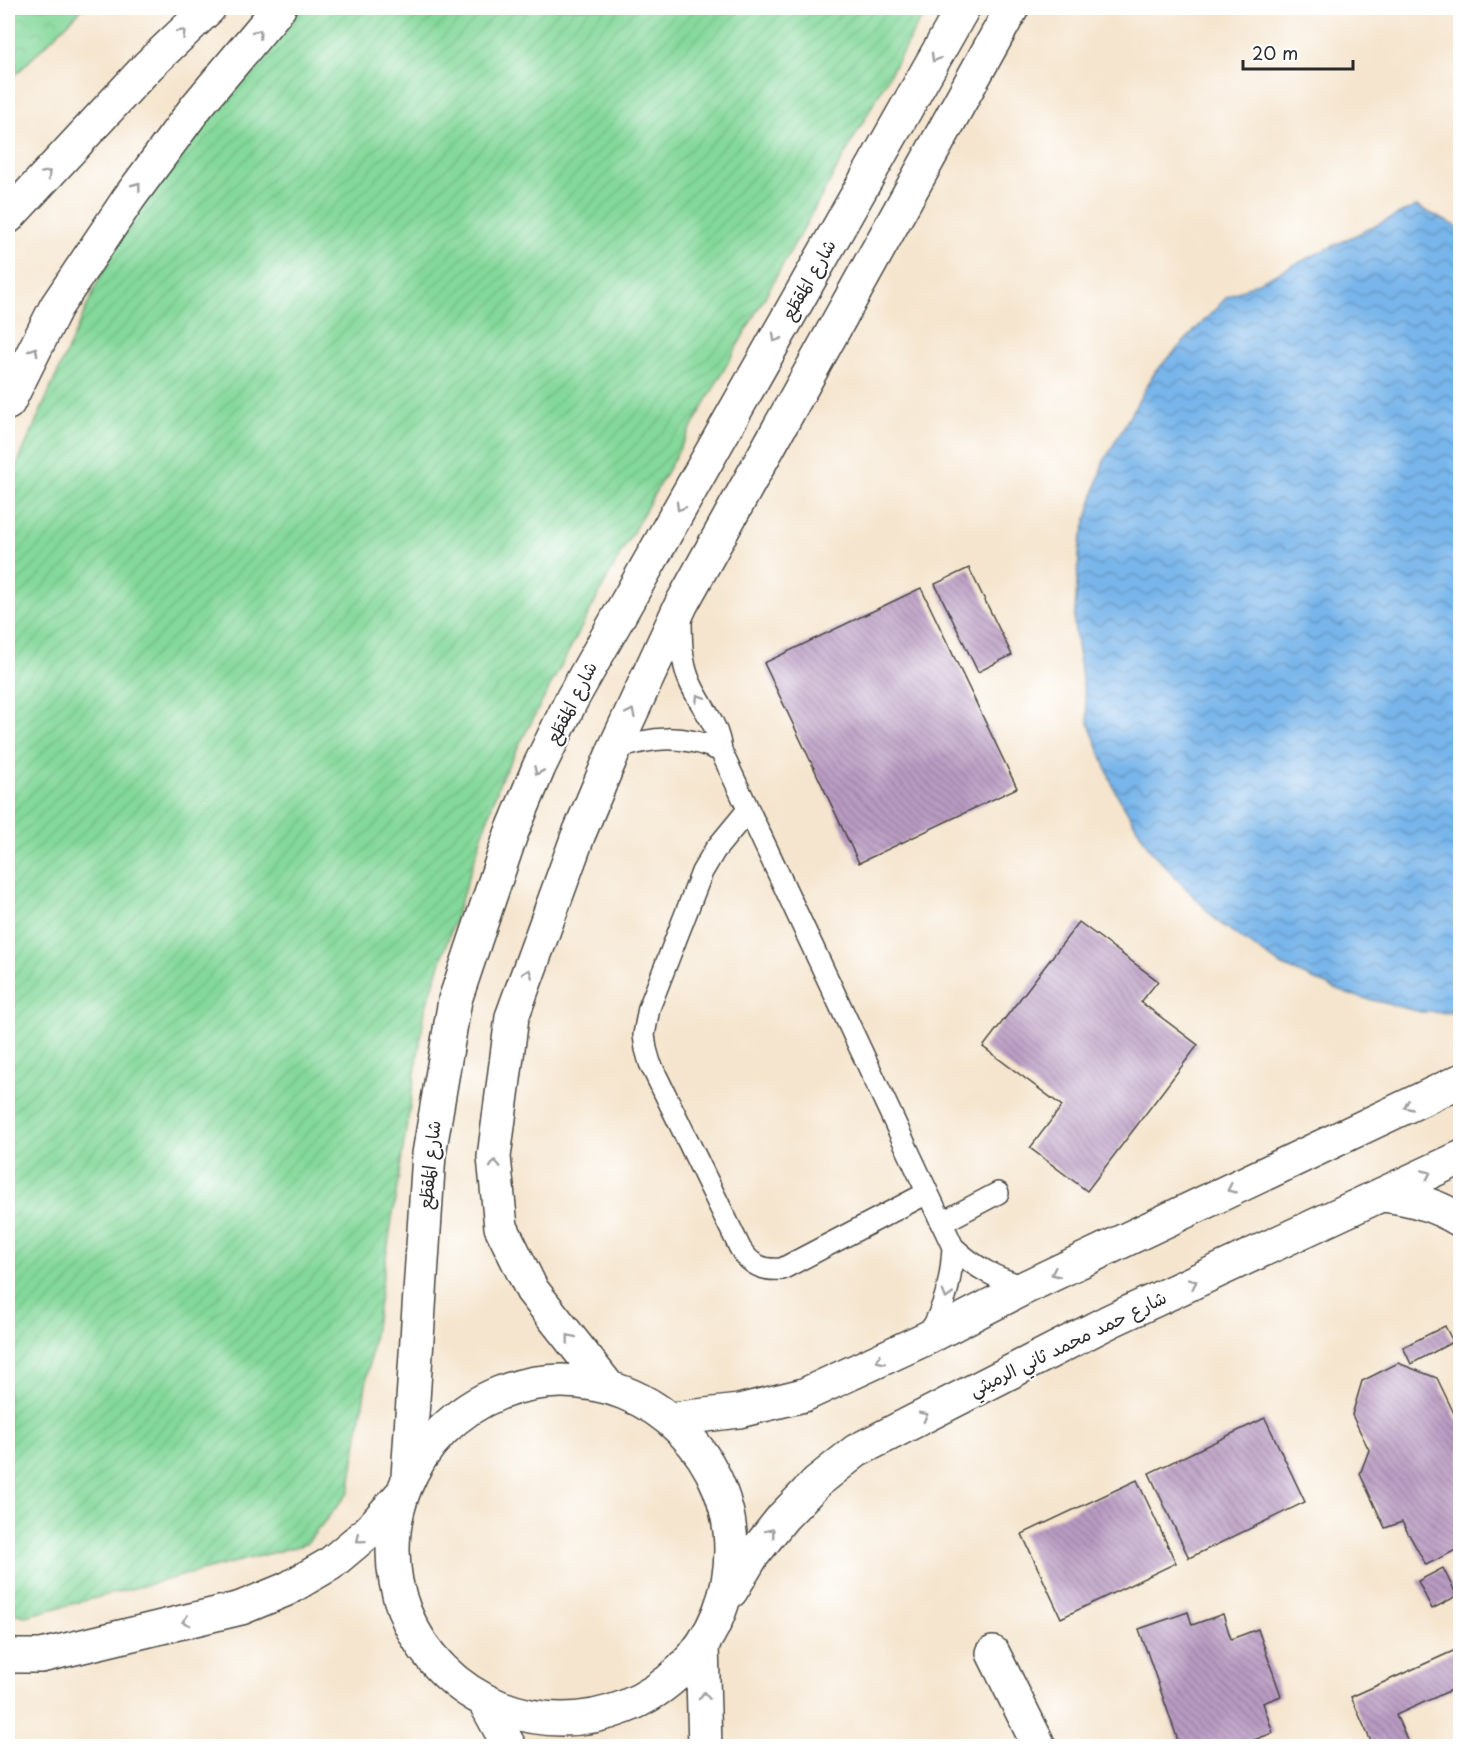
<svg xmlns="http://www.w3.org/2000/svg" width="1468" height="1754" font-family="'Playpen Sans','Playpen Sans Arabic',sans-serif">
	<defs>
		<pattern id="park-crowns" width="20" height="18" patternUnits="userSpaceOnUse" patternTransform="scale(1.5)"><rect width="20" height="18" fill="#83d89a"/><path d="M2 6a3 3 0 1 1 6 0M12 15a3 3 0 1 1 6 0" fill="none" stroke="#71ba85"/></pattern>
		<pattern id="garden-furrows" width="10" height="10" patternUnits="userSpaceOnUse" patternTransform="scale(1.5)"><rect width="10" height="10" fill="#83d89a"/><path d="M-1 1l2-2M0 10L10 0M9 11l2-2" fill="none" stroke="#71ba85"/></pattern>
		<pattern id="water-waves" width="16" height="10" patternUnits="userSpaceOnUse" patternTransform="scale(1.5)"><rect width="16" height="10" fill="#78b5ea"/><path d="M0 5q4-4 8 0t8 0" fill="none" stroke="#6393be"/></pattern>
		<pattern id="building-back-hatch" width="6" height="6" patternUnits="userSpaceOnUse" patternTransform="scale(1.5)"><rect width="6" height="6" fill="#b99bc2"/><path d="M-1 5l2 2M0 0l6 6M5-1l2 2" fill="none" stroke="#977f9e"/></pattern>
	</defs>
	<rect width="100%" height="100%" fill="#fff"/>
	<filter id="ink" filterUnits="userSpaceOnUse"><feTurbulence type="fractalNoise" baseFrequency=".0167" numOctaves="2"/><feDisplacementMap in="SourceGraphic" scale="12" xChannelSelector="R" yChannelSelector="G"/><feConvolveMatrix kernelMatrix="1 2 1 2 8 2 1 2 1" color-interpolation-filters="sRGB"/></filter>
	<filter id="wash" filterUnits="userSpaceOnUse"><feTurbulence type="fractalNoise" baseFrequency=".008" numOctaves="4" result="noise"/><feDisplacementMap in="SourceGraphic" scale="24" xChannelSelector="R" yChannelSelector="G"/><feGaussianBlur stdDeviation="1.35" result="paint"/><feColorMatrix in="noise" values="0 0 0 0 0 0 0 0 0 0 0 0 0 0 0 0 0 1.4 0 .05"/><feComposite in="paint" operator="in"/></filter>
	<g filter="url(#wash)">
		<rect width="100%" height="100%" fill="#f5e5ce"/>
		<!-- park -->
		<path fill="url(#park-crowns)" stroke="#578262" stroke-width="1.5" d="M 8,8 L 83,8 L 8,82 Z"/>
		<!-- garden -->
		<path fill="url(#garden-furrows)" stroke="#578262" stroke-width="1.5" d="M 296,8 L 927,8 L 616,562 L 500,781 L 425,1010 L 349,1492 L 306,1544 L 25,1616 L 8,1612 L 8,485 L 118,236 L 267,38 Z"/>
		<!-- water -->
		<path fill="url(#water-waves)" stroke="#52708a" stroke-width="1.5" d="M 1416,206 L 1460,228 L 1460,1013 L 1421,1012 L 1347,994 L 1279,964 L 1218,922 L 1151,851 L 1115,791 L 1089,724 L 1074,625 L 1080,543 L 1103,463 L 1155,372 L 1227,297 Z"/>
		<g id="blocks">
			<!-- building -->
			<path fill="url(#building-back-hatch)" d="M 969,568 L 1012,655 L 978,672 L 935,584 Z
				M 921,588 L 1017,788 L 859,863 L 764,663 Z
				M 1079,922 L 1158,981 L 1141,1002 L 1198,1045 L 1087,1191 L 1030,1148 L 1062,1106 L 983,1047 Z
				M 1445,1326 L 1453,1342 L 1411,1364 L 1403,1347 Z
				M 1398,1363 L 1437,1378 L 1460,1426 L 1460,1548 L 1426,1565 L 1402,1522 L 1385,1528 L 1360,1474 L 1369,1450 L 1352,1415 L 1362,1381 Z
				M 1265,1418 L 1305,1502 L 1189,1558 L 1149,1473 Z
				M 1137,1480 L 1176,1563 L 1061,1618 L 1022,1534 Z
				M 1443,1568 L 1457,1596 L 1432,1609 L 1418,1581 Z
				M 1188,1612 L 1192,1625 L 1223,1614 L 1231,1639 L 1258,1629 L 1281,1696 L 1263,1703 L 1273,1733 L 1248,1742 L 1249,1746 L 1180,1746 L 1139,1629 Z
				M 1460,1648 L 1460,1686 L 1396,1715 L 1410,1746 L 1373,1746 L 1351,1697 Z"/>
		</g>
	</g>
	<g filter="url(#ink)">
		<use href="#blocks" fill-opacity="0" stroke="#494743" stroke-width="1.5"/>
		<g fill="none" stroke-linecap="round" stroke-linejoin="round">
			<!-- service casing -->
			<g stroke="#494743" stroke-width="24">
				<path id="service" d="M 681,616 C 681,638 681,662 690,682 C 701,708 718,722 721,751 L 953,1247 C 975,1268 997,1279 1026,1287
					M 614,750 C 653,736 683,734 721,751
					M 748,810 L 715,850 L 702,872 L 649,1008 L 644,1035 L 646,1049 L 650,1063 L 740,1248 C 750,1265 763,1271 782,1269 L 927,1193
					M 941,1223 L 998,1193
					M 927,1338 C 945,1307 951,1283 953,1247"/>
			</g>
			<!-- minor casing -->
			<g stroke="#494743" stroke-width="36">
				<path id="minor" d="M 1383,1195 C 1412,1198 1436,1205 1460,1220
					M 993,1653 L 1039,1746"/>
			</g>
			<!-- tertiary casing -->
			<g stroke="#494743" stroke-width="36">
				<path id="tertiary" d="M393 1550a169 169 0 1 1 338 0a169 169 0 1 1-338 0Z
					M 606,1384 L 532,1290 L 501,1227 L 494,1157 L 512,1017 L 578,836 L 614,750 L 681,605 L 1012,8
					M 672,1419 L 739,1411 L 804,1395 L 927,1338 L 1026,1287 L 1460,1081
					M 408,1477 L 429,1154 L 455,1000 L 511,834 L 539,767 L 572,699 L 963,8
					M 731,1591 L 752,1556 L 783,1517 L 817,1482 L 856,1451 L 1110,1321 L 1460,1158
					M 702,1645 L 705,1746
					M 8,1656 L 41,1656 L 241,1608 L 287,1589 L 330,1564 L 367,1533 L 400,1496
					M 485,1702 L 509,1746"/>
			</g>
			<!-- motorway casing -->
			<g stroke="#494743" stroke-width="36">
				<path id="motorway" d="M 8,217 L 148,66 L 209,8
					M 8,403 L 56,307 L 129,198 L 197,106 L 279,8"/>
			</g>
			<!-- service -->
			<use href="#service" stroke="#fff" stroke-width="21"/>
			<!-- minor -->
			<use href="#minor" stroke="#fff" stroke-width="33"/>
			<!-- tertiary -->
			<use href="#tertiary" stroke="#fff" stroke-width="33"/>
			<!-- motorway -->
			<use href="#motorway" stroke="#fff" stroke-width="33"/>
		</g>
		<!-- one-way arrows -->
		<defs><path id="oneway-chevron" d="M-2-3.5L2.5 0L-2 3.5" fill="none" stroke-width="1.6" stroke-linecap="round" stroke-linejoin="round" transform="scale(1.5)"/></defs>
		<g stroke="#a0a0a0">
			<use href="#oneway-chevron" transform="translate(182 33) rotate(-44)"/>
			<use href="#oneway-chevron" transform="translate(258 33) rotate(-50)"/>
			<use href="#oneway-chevron" transform="translate(935 58) rotate(120)"/>
			<use href="#oneway-chevron" transform="translate(47 174) rotate(-47)"/>
			<use href="#oneway-chevron" transform="translate(137 186) rotate(-53)"/>
			<use href="#oneway-chevron" transform="translate(776 338) rotate(120)"/>
			<use href="#oneway-chevron" transform="translate(34 351) rotate(-63)"/>
			<use href="#oneway-chevron" transform="translate(680 507) rotate(120)"/>
			<use href="#oneway-chevron" transform="translate(699 698) rotate(-122)"/>
			<use href="#oneway-chevron" transform="translate(631 713) rotate(-65)"/>
			<use href="#oneway-chevron" transform="translate(538 771) rotate(114)"/>
			<use href="#oneway-chevron" transform="translate(528 973) rotate(-70)"/>
			<use href="#oneway-chevron" transform="translate(1408 1106) rotate(155)"/>
			<use href="#oneway-chevron" transform="translate(495 1164) rotate(-93)"/>
			<use href="#oneway-chevron" transform="translate(1427 1174) rotate(-25)"/>
			<use href="#oneway-chevron" transform="translate(1231 1189) rotate(155)"/>
			<use href="#oneway-chevron" transform="translate(1055 1273) rotate(155)"/>
			<use href="#oneway-chevron" transform="translate(1193 1283) rotate(-25)"/>
			<use href="#oneway-chevron" transform="translate(947 1295) rotate(106)"/>
			<use href="#oneway-chevron" transform="translate(570 1338) rotate(-128)"/>
			<use href="#oneway-chevron" transform="translate(880 1360) rotate(155)"/>
			<use href="#oneway-chevron" transform="translate(924 1416) rotate(-27)"/>
			<use href="#oneway-chevron" transform="translate(771 1532) rotate(-52)"/>
			<use href="#oneway-chevron" transform="translate(360 1539) rotate(140)"/>
			<use href="#oneway-chevron" transform="translate(186 1621) rotate(166)"/>
			<use href="#oneway-chevron" transform="translate(704 1696) rotate(-92)"/>
		</g>
	</g>
	<g text-anchor="middle" stroke-width="4.5" stroke-linejoin="round" paint-order="stroke">
		<!-- street labels -->
		<g font-size="18" fill="#2b2b2b" stroke="#fff">
			<text transform="translate(809 280) rotate(-60)" y="6">شارع المَقطَع</text>
			<text transform="translate(572 703) rotate(-63)" y="6">شارع المَقطَع</text>
			<text transform="translate(430 1165) rotate(-84)" y="6">شارع المَقطَع</text>
			<text transform="translate(1068 1344) rotate(-26)" y="6">شارع حمد محمد ثاني الرميثي</text>
		</g>
	</g>
	<!-- margin -->
	<rect width="1468" height="1754" fill="none" stroke="#fff" stroke-width="30"/>
	<!-- scale -->
	<path d="M1243 60v9h110v-9" fill="none" stroke="#2b2b2b" stroke-width="3"/>
	<text x="1252" y="60" font-size="18" fill="#2b2b2b" stroke="#ffffff" stroke-width="4.5" paint-order="stroke">20 m</text>
</svg>
